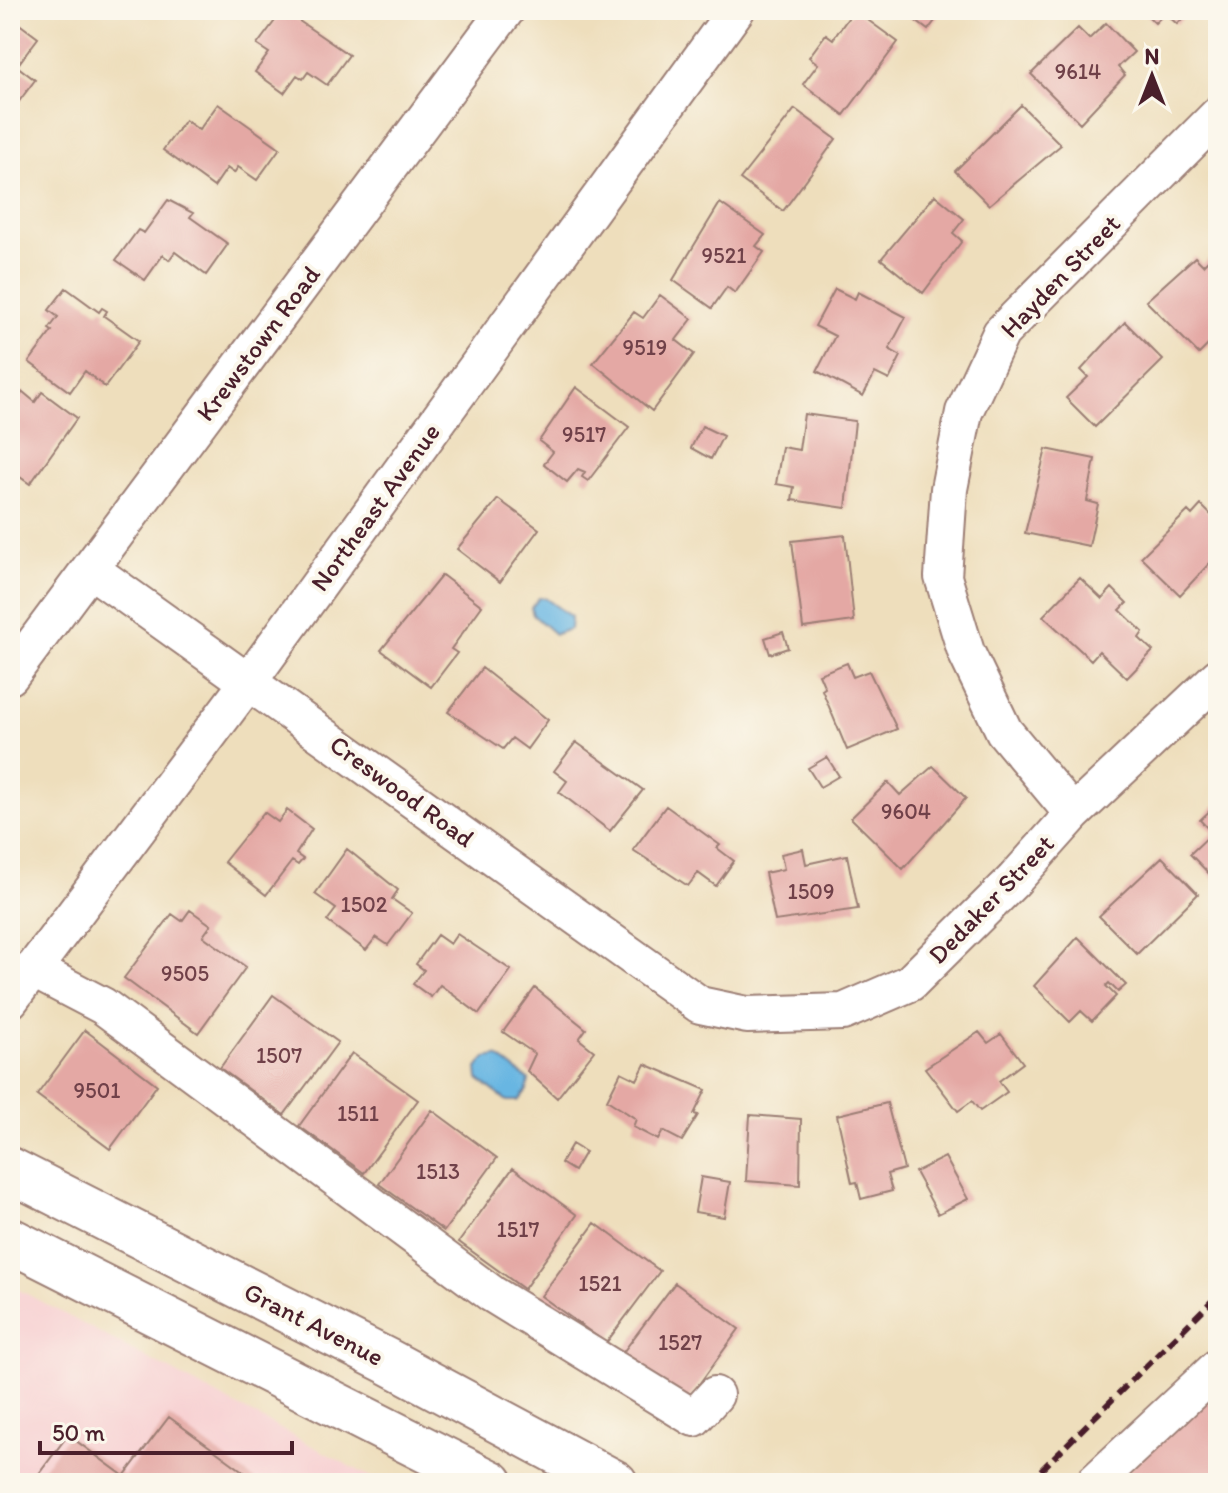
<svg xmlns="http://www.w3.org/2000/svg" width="1228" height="1493" font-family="Itim,sans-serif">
	<rect width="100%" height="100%" fill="#fbf7ec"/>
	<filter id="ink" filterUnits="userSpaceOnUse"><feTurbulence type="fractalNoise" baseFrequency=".0125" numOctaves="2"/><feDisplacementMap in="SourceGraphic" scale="16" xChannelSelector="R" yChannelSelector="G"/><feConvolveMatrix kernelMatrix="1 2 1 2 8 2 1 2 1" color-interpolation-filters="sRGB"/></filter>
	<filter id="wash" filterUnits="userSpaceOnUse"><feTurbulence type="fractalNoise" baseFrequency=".006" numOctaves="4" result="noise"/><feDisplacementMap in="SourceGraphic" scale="32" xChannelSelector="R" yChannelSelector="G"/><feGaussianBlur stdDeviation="1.8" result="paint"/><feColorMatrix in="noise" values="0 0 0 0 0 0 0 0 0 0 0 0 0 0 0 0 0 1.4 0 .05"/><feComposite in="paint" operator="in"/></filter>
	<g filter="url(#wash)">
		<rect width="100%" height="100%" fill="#eedebc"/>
		<!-- built -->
		<path fill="#f7cfd1" d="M 10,1285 L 382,1483 L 10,1483 Z"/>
		<!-- water -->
		<path fill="#68b6e2" stroke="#596a86" stroke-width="2" d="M 539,598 L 545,598 L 571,617 L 570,629 L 555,634 L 533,615 L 531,608 Z
			M 497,1056 L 529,1080 L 527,1090 L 518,1101 L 507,1101 L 478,1079 L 477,1068 L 486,1058 Z"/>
		<g id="blocks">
			<!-- building -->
			<path fill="#e4a8a4" d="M 283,10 L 349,55 L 327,85 L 308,72 L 303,79 L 297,75 L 284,93 L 255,72 L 269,53 L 257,45 Z
				M 854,10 L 898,42 L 844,115 L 803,84 L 818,64 L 809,57 L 826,34 L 833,39 Z
				M 901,10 L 943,10 L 928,30 Z
				M 1142,10 L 1191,10 L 1177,24 L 1165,13 L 1155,23 Z
				M 10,17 L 38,38 L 17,66 L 35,80 L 14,108 L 10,106 Z
				M 1106,23 L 1134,52 L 1118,67 L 1125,75 L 1080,123 L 1031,74 L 1078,28 L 1089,39 Z
				M 218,104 L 280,148 L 257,180 L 238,167 L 234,173 L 227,168 L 214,187 L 163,150 L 185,120 L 199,130 Z
				M 1021,105 L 1061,145 L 989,205 L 955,171 Z
				M 795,109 L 836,139 L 783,211 L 740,179 Z
				M 935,195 L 964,219 L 953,233 L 962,241 L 923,293 L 881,259 Z
				M 168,200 L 193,213 L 190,217 L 228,244 L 206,275 L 175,252 L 169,260 L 163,255 L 145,280 L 116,260 L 138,230 L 144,233 Z
				M 720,203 L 765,235 L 756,246 L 764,252 L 735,293 L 727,287 L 712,308 L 673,280 Z
				M 1214,254 L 1218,258 L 1218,335 L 1199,354 L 1146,301 L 1195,257 L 1203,265 Z
				M 66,288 L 99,312 L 102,308 L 107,311 L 104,316 L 139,341 L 105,387 L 85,371 L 70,392 L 29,362 L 52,331 L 49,329 L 58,317 L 49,310 Z
				M 835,289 L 855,299 L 858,292 L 906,317 L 889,349 L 901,356 L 889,380 L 875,373 L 863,396 L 817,371 L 835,336 L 815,326 Z
				M 660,295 L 692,319 L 676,340 L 694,354 L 652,411 L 593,363 L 634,312 L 643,318 Z
				M 1125,322 L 1163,360 L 1095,427 L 1066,398 L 1088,377 L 1081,370 Z
				M 576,387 L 629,427 L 588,481 L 582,477 L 585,472 L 578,469 L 567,482 L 544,464 L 553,452 L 539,441 Z
				M 23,392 L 35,402 L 42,392 L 77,418 L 30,484 L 10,470 L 10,409 Z
				M 804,414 L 855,421 L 846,508 L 792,500 L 794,487 L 776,484 L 782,447 L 799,450 Z
				M 702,426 L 723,436 L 711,459 L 691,448 Z
				M 1046,449 L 1095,459 L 1087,501 L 1098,504 L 1089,546 L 1025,533 Z
				M 498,499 L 539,529 L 500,582 L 457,549 Z
				M 1201,505 L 1218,522 L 1218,529 L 1212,535 L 1218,541 L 1218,554 L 1180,595 L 1141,557 L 1188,511 L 1192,515 Z
				M 845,535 L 854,621 L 803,628 L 792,541 Z
				M 442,575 L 482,606 L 451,649 L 457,653 L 431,687 L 381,650 Z
				M 1080,578 L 1102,599 L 1112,588 L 1127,603 L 1120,610 L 1143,632 L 1139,638 L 1153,651 L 1127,678 L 1099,651 L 1091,660 L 1043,616 Z
				M 783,632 L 788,648 L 770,654 L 765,638 Z
				M 847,663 L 853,677 L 869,671 L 897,729 L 847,750 L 822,690 L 825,688 L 819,674 Z
				M 482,668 L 548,720 L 527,749 L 512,738 L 503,749 L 448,712 Z
				M 576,742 L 643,790 L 610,831 L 559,792 L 567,781 L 554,771 Z
				M 827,757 L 839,776 L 820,787 L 808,768 Z
				M 933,766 L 966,798 L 903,869 L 851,818 L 888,782 L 900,795 Z
				M 1218,803 L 1218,883 L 1190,854 L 1212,833 L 1200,820 Z
				M 666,806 L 720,845 L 717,848 L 734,861 L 716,886 L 698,873 L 688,886 L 633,850 Z
				M 287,810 L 312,829 L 296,854 L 303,859 L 298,865 L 292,861 L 266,895 L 224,862 L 264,812 L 278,822 Z
				M 347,849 L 398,890 L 392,899 L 412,913 L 388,945 L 376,937 L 366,950 L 327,921 L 336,909 L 315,894 Z
				M 803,849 L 806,864 L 847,855 L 858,909 L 775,921 L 765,873 L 784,869 L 781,854 Z
				M 1162,857 L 1198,894 L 1137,954 L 1099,916 Z
				M 190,910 L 211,925 L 203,936 L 246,967 L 198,1033 L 124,978 L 172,914 L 182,921 Z
				M 457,934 L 511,970 L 479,1014 L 440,985 L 431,997 L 413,984 L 424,970 L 416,964 L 437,935 L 450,944 Z
				M 1078,937 L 1126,985 L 1118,992 L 1109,983 L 1106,986 L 1116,996 L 1092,1021 L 1081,1011 L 1070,1022 L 1034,986 Z
				M 535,988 L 586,1029 L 579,1039 L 594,1051 L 557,1098 L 527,1071 L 535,1054 L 503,1032 Z
				M 273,995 L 338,1042 L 284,1115 L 220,1068 Z
				M 85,1030 L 157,1085 L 110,1149 L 37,1095 Z
				M 979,1032 L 988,1043 L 1001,1034 L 1023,1063 L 999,1081 L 1007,1092 L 980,1111 L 972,1101 L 958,1111 L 925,1068 Z
				M 352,1053 L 418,1100 L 364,1173 L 299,1126 Z
				M 645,1064 L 706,1090 L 694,1114 L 698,1115 L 682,1141 L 663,1131 L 658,1140 L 633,1127 L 636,1119 L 607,1100 L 621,1072 L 637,1080 Z
				M 887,1103 L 904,1169 L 887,1174 L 892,1191 L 861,1199 L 857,1182 L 852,1183 L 837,1115 Z
				M 432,1110 L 497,1158 L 444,1231 L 379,1184 Z
				M 750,1115 L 801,1119 L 800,1185 L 746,1181 Z
				M 572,1144 L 585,1152 L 574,1171 L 561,1163 Z
				M 945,1157 L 968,1199 L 938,1214 L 915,1172 Z
				M 513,1168 L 577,1215 L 524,1289 L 459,1242 Z
				M 701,1177 L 730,1182 L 724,1217 L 695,1212 Z
				M 595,1223 L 660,1271 L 606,1343 L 541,1296 Z
				M 675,1283 L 739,1329 L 686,1402 L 621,1355 Z
				M 1218,1380 L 1218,1483 L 1116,1483 Z
				M 169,1417 L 259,1483 L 32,1483 L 68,1435 L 124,1476 Z"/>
		</g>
	</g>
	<g filter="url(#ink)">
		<use href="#blocks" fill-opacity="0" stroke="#9c7e74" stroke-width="2"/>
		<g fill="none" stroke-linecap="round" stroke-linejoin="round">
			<!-- minor casing -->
			<g stroke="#9c7e74" stroke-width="40">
				<path id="minor" d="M 90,569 L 700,1005 L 747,1015 L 843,1012 L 910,983 L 1014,880 L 1073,814 L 1218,677
					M 10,676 L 506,10
					M 1073,814 L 1004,731 L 966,652 L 943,577 L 949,489 L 964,412 L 1001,333 L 1218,115
					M 32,969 L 103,1006 L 492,1294 L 694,1418 L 715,1395
					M 10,1000 L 249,681 L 736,10
					M 1094,1483 L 1218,1367"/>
			</g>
			<!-- major casing -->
			<g stroke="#9c7e74" stroke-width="48">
				<path id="major" d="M 10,1170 L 389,1362 L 615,1483
					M 10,1240 L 491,1483"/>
			</g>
			<!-- minor -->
			<use href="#minor" stroke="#fff" stroke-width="36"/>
			<!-- major -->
			<use href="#major" stroke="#fff" stroke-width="44"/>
			<!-- rail -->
			<path stroke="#4a1f2b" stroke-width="6" stroke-dasharray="12 6" stroke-linecap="butt" d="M 1028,1483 L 1218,1295"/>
		</g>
	</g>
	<g text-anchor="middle" stroke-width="8" stroke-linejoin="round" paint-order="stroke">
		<!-- number labels -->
		<g font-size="22" fill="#704149">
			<text x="1078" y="79">9614</text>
			<text x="724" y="263">9521</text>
			<text x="645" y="355">9519</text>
			<text x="584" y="442">9517</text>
			<text x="906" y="819">9604</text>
			<text x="811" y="899">1509</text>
			<text x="364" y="912">1502</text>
			<text x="185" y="981">9505</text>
			<text x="279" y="1063">1507</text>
			<text x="97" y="1098">9501</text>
			<text x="358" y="1121">1511</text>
			<text x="438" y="1179">1513</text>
			<text x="518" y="1237">1517</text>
			<text x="600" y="1291">1521</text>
			<text x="680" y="1350">1527</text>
		</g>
		<!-- street labels -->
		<g font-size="26" fill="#4a1f2b" stroke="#fbf7ec">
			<text transform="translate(1060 276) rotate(-46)" y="9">Hayden Street</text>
			<text transform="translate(258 343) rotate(-53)" y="9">Krewstown Road</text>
			<text transform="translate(375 507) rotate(-54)" y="9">Northeast Avenue</text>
			<text transform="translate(402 791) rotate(36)" y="9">Creswood Road</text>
			<text transform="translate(991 899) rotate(-46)" y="9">Dedaker Street</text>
			<text transform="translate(314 1324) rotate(27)" y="9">Grant Avenue</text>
		</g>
	</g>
	<!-- margin -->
	<rect width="1228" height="1493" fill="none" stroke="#fbf7ec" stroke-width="40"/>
	<!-- north arrow -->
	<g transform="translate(1152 76)" stroke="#fbf7ec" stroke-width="6" paint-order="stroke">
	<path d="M0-6L14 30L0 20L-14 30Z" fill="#4a1f2b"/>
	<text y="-12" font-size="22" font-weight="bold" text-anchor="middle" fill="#4a1f2b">N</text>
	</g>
	<!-- scale -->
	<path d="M40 1441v12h252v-12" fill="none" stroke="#4a1f2b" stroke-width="4"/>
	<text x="52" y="1441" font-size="24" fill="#4a1f2b" stroke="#fbf7ec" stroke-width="6" paint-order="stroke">50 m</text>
</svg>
